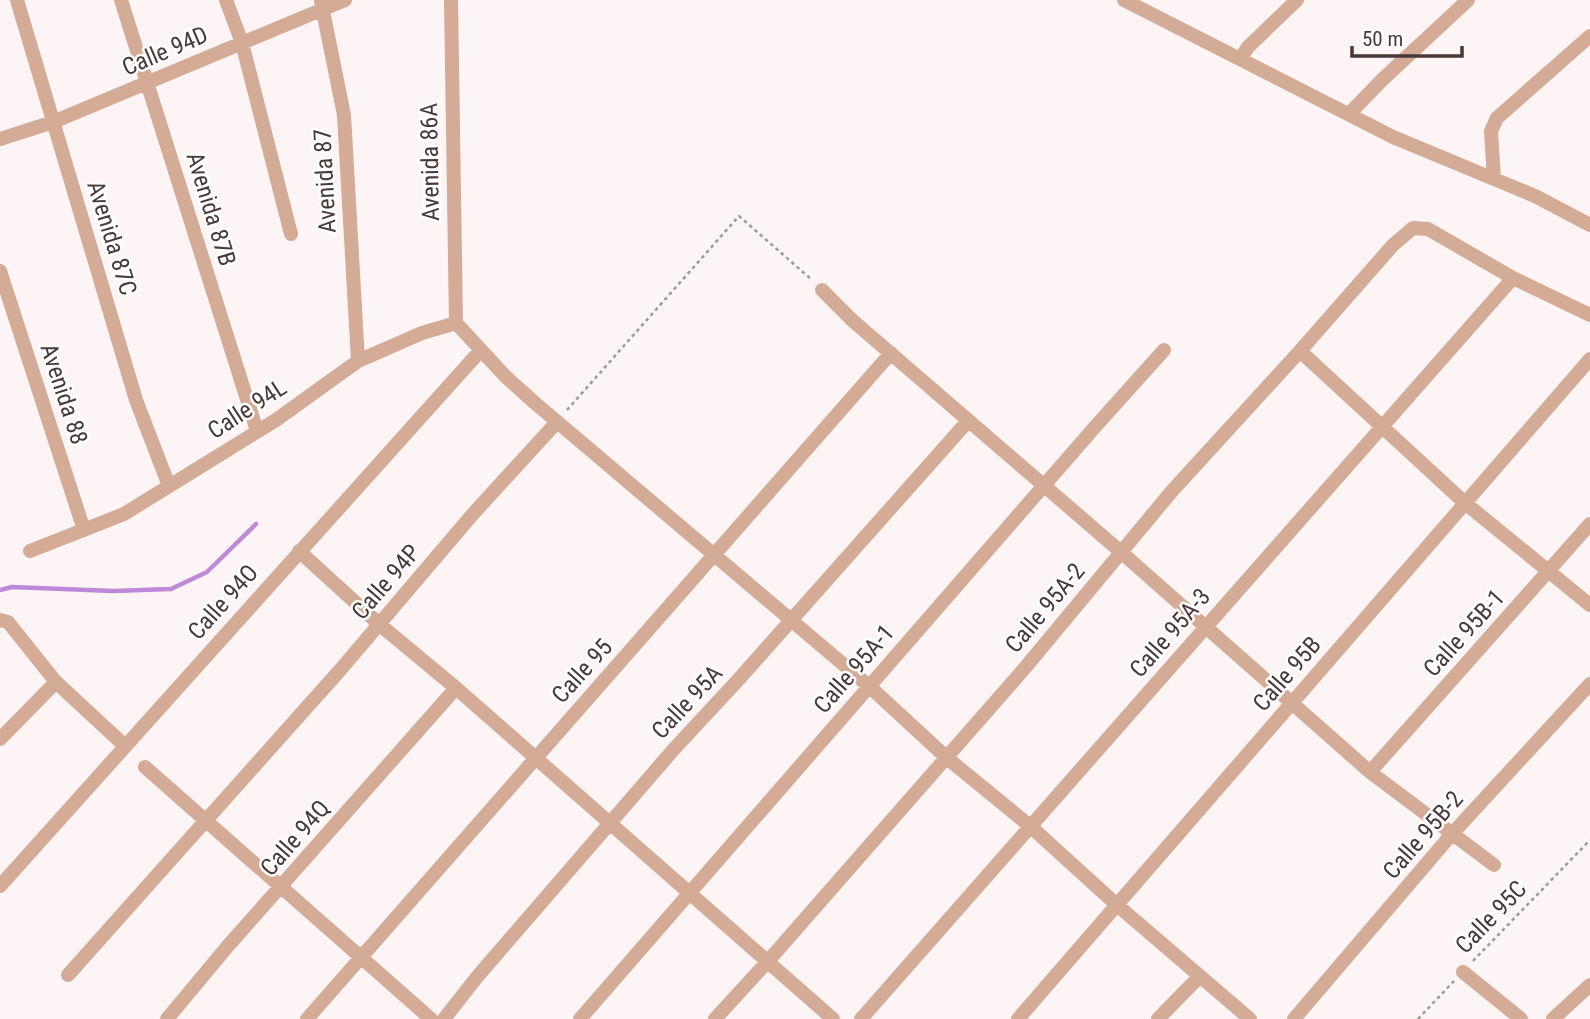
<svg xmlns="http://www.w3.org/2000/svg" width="1590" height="1019" font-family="'Roboto Condensed',sans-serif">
	<rect width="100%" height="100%" fill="#fdf5f5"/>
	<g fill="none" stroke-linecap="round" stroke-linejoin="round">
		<!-- stream -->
		<path stroke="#be8ad7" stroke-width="4.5" d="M 0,590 L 12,587 L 113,591 L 171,589 L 207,572 L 256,524"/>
		<!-- path -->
		<path stroke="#a29696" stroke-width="2.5" stroke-dasharray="3.5 3.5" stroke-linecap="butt" d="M 567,410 L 739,216 L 812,280
			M 1473,961 L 1590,840
			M 1418,1019 L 1454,981"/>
		<!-- minor -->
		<path stroke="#d3ab96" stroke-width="14" d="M 17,0 L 136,400 L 169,486
			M 121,0 L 257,431
			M 226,0 L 242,43 L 291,234
			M 451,0 L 456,323
			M 1124,0 L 1393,137 L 1535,196 L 1590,225
			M 321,1 L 344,115 L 358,361
			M 1241,58 L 1248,47 L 1297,0
			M 1349,114 L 1383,79 L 1468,0
			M 0,139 L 53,122 L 345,0
			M 1494,179 L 1491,131 L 1497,118 L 1590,36
			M 0,271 L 84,530
			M 822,290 L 852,320 L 1121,552 L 1370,772 L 1494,865
			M 1300,351 L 1465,503 L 1590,605
			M 30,551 L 124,514 L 276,420 L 358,361 L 422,333 L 456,323 L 506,377 L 535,403 L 870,687 L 947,758 L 1030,826 L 1117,905 L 1250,1019
			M 299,551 L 379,624 L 456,688 L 833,1019
			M 0,620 L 8,622 L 56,682 L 124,745
			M 0,739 L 56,682
			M 145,767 L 431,1019
			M 1370,772 L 1590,524
			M 0,886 L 481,350
			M 1463,972 L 1521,1019
			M 68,975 L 341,669 L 472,515 L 557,422
			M 167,1019 L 227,947 L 456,688
			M 307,1019 L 891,353
			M 444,1019 L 477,977 L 674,749 L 739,679 L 968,421
			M 580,1019 L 1094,428 L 1164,350
			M 715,1019 L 769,960 L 1024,669 L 1172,491 L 1300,351 L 1393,245 L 1413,228 L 1428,229 L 1513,278 L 1590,315
			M 861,1019 L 1513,278
			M 1018,1019 L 1590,359
			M 1158,1019 L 1199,977
			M 1294,1019 L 1451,835 L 1590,684
			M 1553,1019 L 1590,985"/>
	</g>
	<g text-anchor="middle" stroke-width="5" stroke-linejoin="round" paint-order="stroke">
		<!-- street labels -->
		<g font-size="24" fill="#483838" stroke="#fff">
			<text transform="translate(165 51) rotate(-23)" y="8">Calle 94D</text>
			<text transform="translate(430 162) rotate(-91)" y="8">Avenida 86A</text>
			<text transform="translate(325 181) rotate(-93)" y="8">Avenida 87</text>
			<text transform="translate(211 209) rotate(73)" y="8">Avenida 87B</text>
			<text transform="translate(112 238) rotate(73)" y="8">Avenida 87C</text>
			<text transform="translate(64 394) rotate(72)" y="8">Avenida 88</text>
			<text transform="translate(247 409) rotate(-33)" y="8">Calle 94L</text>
			<text transform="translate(386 582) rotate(-49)" y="8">Calle 94P</text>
			<text transform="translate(223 602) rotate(-48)" y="8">Calle 94O</text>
			<text transform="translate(1045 608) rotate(-50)" y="8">Calle 95A-2</text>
			<text transform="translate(1170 633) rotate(-49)" y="8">Calle 95A-3</text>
			<text transform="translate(1464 633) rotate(-48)" y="8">Calle 95B-1</text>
			<text transform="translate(854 669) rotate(-49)" y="8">Calle 95A-1</text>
			<text transform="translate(582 671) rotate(-48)" y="8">Calle 95</text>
			<text transform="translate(1287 674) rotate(-49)" y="8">Calle 95B</text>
			<text transform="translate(687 702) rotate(-47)" y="8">Calle 95A</text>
			<text transform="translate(1423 835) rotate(-49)" y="8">Calle 95B-2</text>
			<text transform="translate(295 838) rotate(-49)" y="8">Calle 94Q</text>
			<text transform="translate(1491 917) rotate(-46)" y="8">Calle 95C</text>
		</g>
	</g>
	<!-- scale -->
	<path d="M1352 46v10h110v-10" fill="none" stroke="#483838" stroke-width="3.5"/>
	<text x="1362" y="46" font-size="21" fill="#483838" stroke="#ffffff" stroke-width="5" paint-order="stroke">50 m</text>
</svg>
